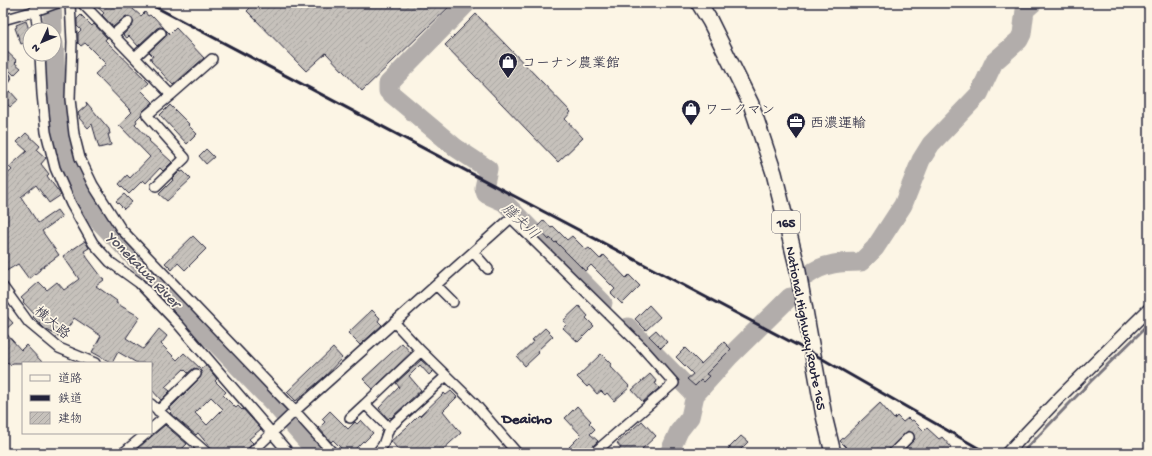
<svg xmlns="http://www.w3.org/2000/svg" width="1152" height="456" font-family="'Gochi Hand','Klee One',sans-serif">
	<defs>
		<pattern id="building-hatch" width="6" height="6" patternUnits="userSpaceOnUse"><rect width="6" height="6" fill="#c6c1bb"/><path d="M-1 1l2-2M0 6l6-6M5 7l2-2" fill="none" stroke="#aaa6a2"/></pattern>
	</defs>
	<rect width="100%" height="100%" fill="#fcf5e5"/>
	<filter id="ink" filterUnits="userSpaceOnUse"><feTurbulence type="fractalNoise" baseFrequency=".025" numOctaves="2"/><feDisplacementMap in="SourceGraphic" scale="8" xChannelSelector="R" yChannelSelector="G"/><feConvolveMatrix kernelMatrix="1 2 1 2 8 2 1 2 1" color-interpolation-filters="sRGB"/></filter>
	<g filter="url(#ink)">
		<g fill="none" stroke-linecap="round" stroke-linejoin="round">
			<!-- stream -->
			<path stroke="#78757e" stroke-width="3" d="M 1022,453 L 1091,381 L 1149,324"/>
			<!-- river -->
			<path stroke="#b2adab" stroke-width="19" d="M 52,3 L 53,30
				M 467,3 L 388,84 L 388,91 L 456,148 L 488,169 L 484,188 L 486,194 L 504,202 L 603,303
				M 54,43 L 59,130 L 73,176 L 81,195 L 99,221 L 277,407 L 317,453
				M 808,275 C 824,263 842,262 861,262 L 875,248 L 903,205 L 921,160 L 931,144 L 979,94 L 994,62 L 1019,40 L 1022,34 L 1025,10 L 1033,3
				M 628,327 L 695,395
				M 669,453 L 679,431 L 690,417 L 695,395 L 730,356 L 790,297"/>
		</g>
		<!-- building -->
		<path fill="url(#building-hatch)" stroke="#22223b" fill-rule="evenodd" d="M 93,3 L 126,3 L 141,16 L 145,12 L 148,16 L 150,15 L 153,18 L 154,17 L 164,28 L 160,27 L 157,28 L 138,46 L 129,36 L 127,38 L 123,35 L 133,24 L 132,18 L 126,16 L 113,27 L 102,15 L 104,13 Z
			M 255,3 L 453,3 L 362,91 L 326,53 L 306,71 L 247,11 Z
			M 476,14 L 571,112 L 565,119 L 583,138 L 558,162 L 445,45 Z
			M 81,15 L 92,26 L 94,24 L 107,38 L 105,40 L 149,83 L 141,90 L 153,102 L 143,111 L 141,115 L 136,120 L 137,122 L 135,124 L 150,140 L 149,141 L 172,162 L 163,171 L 160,168 L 146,183 L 143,180 L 129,194 L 119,184 L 127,175 L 130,178 L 150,157 L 119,125 L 132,112 L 95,74 L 106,64 L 85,43 L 81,46 L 78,43 L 78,33 L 81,30 L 77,26 L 77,19 Z
			M 26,21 L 30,32 L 30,41 L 21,44 L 15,28 L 17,27 L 16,25 Z
			M 176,28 L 204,58 L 173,85 L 151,61 L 152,61 L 150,58 L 153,56 L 149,52 L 165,37 L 167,34 L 166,30 L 170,34 Z
			M 3,48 L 17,61 L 15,63 L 21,68 L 14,75 L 3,64 Z
			M 3,88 L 8,93 L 10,91 L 18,100 L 10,107 L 3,100 Z
			M 86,102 L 109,129 L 110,134 L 108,134 L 111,145 L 99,148 L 92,124 L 88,128 L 79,118 L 80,117 L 78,113 L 87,105 Z
			M 170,105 L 189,124 L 188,125 L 197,134 L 187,144 L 160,115 Z
			M 26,133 L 40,146 L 37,150 L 46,158 L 41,164 L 49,174 L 47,176 L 61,195 L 49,203 L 36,185 L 21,197 L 38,223 L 57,210 L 62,217 L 42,231 L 59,255 L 40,269 L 40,270 L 29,279 L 18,264 L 3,273 L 3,178 L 12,170 L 9,167 L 27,151 L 17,142 Z
			M 206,149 L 214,157 L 206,164 L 199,156 Z
			M 180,171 L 181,172 L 183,171 L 191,179 L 167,201 L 159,194 L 173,180 L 172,179 Z
			M 124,194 L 132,202 L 124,209 L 116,201 Z
			M 544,220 L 551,228 L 553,226 L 567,240 L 572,236 L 586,250 L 589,248 L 600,259 L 604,255 L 626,278 L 629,275 L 640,286 L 622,304 L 611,293 L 615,289 L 591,265 L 585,271 L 556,242 L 555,243 L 550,238 L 549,240 L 537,227 Z
			M 193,236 L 206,249 L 185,270 L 178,263 L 172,270 L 165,263 Z
			M 85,241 L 89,248 L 84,251 L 87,256 L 86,256 L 104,280 L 96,286 L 117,301 L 116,303 L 140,317 L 126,338 L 143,349 L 159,329 L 167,336 L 161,344 L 177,360 L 184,353 L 201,369 L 206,365 L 217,379 L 215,381 L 226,392 L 223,395 L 236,408 L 238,406 L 242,410 L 243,409 L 261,429 L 249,439 L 253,443 L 247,449 L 245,453 L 215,453 L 198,433 L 196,435 L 170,413 L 172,411 L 169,409 L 200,378 L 202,373 L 200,370 L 194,368 L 188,373 L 184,369 L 165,387 L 170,391 L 161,400 L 151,389 L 151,363 L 137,363 L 118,352 L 112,363 L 92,352 L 101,336 L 74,318 L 62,338 L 45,329 L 33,317 L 35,315 L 23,302 L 24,301 L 21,298 L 39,282 L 47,290 L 57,282 L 64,290 L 79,279 L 63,256 ZM 211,397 L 223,409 L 207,425 L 195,413 Z
			M 649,305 L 660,317 L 646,330 L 635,319 Z
			M 579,306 L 588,316 L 586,318 L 594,326 L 578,342 L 563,328 L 567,324 L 563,321 Z
			M 372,310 L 380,318 L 378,321 L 382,325 L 360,345 L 348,333 Z
			M 3,312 L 13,323 L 4,331 L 21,350 L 26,345 L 43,363 L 13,363 L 10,365 L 8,362 L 3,367 Z
			M 545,328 L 553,336 L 537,351 L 539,353 L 525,366 L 517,357 L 534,341 L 532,340 Z
			M 656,330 L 667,342 L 661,348 L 649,336 Z
			M 724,342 L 731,349 L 706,374 L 709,376 L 703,382 L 701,380 L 695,386 L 687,379 L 693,374 L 676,357 L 685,348 L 701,364 Z
			M 402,343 L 411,353 L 373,389 L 363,379 Z
			M 333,348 L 342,358 L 324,377 L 296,401 L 287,392 Z
			M 601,354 L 611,364 L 610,366 L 630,387 L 614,401 L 607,393 L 605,395 L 601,391 L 597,394 L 589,385 L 587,387 L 577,377 Z
			M 421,360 L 433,371 L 429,375 L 420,365 L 409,376 L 421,390 L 391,418 L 390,417 L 388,419 L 379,408 L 399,387 L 396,383 Z
			M 650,374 L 657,382 L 655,383 L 659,388 L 643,402 L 632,390 Z
			M 451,391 L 457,397 L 443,411 L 461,433 L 439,453 L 401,453 L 391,441 L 407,427 L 419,415 L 420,416 L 444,393 L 446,395 Z
			M 880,403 L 894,419 L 897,416 L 903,422 L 908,418 L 911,421 L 913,420 L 924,431 L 927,428 L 939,439 L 942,437 L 951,447 L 944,453 L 901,453 L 915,439 L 913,433 L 908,431 L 889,449 L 887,453 L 852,453 L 840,441 Z
			M 577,406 L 591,421 L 589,423 L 595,429 L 590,434 L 598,441 L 590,449 L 588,453 L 576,453 L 569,447 L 581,435 L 565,418 Z
			M 330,411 L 348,429 L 355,422 L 357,424 L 361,420 L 373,433 L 364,442 L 363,441 L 351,453 L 346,453 L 333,440 L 331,442 L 319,428 L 325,422 L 322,419 Z
			M 642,421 L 656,436 L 642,449 L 646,453 L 615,453 L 621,448 L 617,443 Z
			M 165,425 L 187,444 L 178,453 L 132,453 Z
			M 741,436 L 748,442 L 737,453 L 724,453 Z"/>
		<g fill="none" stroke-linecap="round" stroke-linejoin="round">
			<!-- minor casing -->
			<g stroke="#22223b" stroke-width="12">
				<path id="minor" d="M 36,3 L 35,11 L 38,30
					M 70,3 L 72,42 L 70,99 L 74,134 L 80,158 L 93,185 L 121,229 L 295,411 L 333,453
					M 82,3 L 171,95 L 147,115 L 185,158 L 156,186
					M 3,20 L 35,11 L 57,3
					M 113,35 L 128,22
					M 40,54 L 42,94 L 46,132 L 55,168 L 71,204 L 93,243 L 110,262 L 139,283 L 178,324 L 289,453
					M 135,57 L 161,33
					M 3,75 L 6,78
					M 171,95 L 212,59
					M 473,252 L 488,269
					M 436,285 L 453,302
					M 3,287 L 29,323 L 59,348 L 95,363
					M 394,322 L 421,351 L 475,404 L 517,453
					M 151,404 C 169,421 188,436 207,453
					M 158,411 L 196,374
					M 350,418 L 365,404
					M 389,428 L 365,404 L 421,351
					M 151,429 L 165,417
					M 123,453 L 147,433
					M 251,453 L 295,411 L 511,218 L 641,346 L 674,383 L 594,453
					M 377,453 L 383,445 L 389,428 L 446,376
					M 893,453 L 909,437"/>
			</g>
			<!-- tertiary casing -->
			<g stroke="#22223b" stroke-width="14">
				<path id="tertiary" d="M 1007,453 L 1059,398 L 1149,309"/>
			</g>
			<!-- trunk casing -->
			<g stroke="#22223b" stroke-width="18">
				<path id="trunk" d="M 699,3 L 710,21 L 751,104 L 774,173 L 797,266 L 824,416 L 833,453"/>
			</g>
			<!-- minor -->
			<use href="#minor" stroke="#fcf5e5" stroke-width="9"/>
			<!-- tertiary -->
			<use href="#tertiary" stroke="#fcf5e5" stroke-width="11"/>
			<!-- trunk -->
			<use href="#trunk" stroke="#fcf5e5" stroke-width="15"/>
			<!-- rail -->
			<path stroke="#22223b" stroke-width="3" d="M 148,3 L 812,353 L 987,453"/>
		</g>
	</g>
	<!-- icons -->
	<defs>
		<g id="shop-pin" transform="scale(1)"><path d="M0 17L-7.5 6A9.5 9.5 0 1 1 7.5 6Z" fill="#22223b" stroke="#fcf5e5"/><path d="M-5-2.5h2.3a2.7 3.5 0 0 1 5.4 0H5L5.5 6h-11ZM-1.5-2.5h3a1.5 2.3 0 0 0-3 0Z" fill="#fff"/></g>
		<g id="office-pin" transform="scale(1)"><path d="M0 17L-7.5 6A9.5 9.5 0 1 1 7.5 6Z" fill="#22223b" stroke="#fcf5e5"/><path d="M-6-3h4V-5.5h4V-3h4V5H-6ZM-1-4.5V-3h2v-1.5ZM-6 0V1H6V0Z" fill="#fff"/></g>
	</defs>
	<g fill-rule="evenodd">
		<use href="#shop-pin" x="508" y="62"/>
		<use href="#shop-pin" x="691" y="109"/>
		<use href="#office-pin" x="796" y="122"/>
	</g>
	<g text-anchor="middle" stroke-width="3.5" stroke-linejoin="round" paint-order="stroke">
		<!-- shield labels -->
		<rect fill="#fcf5e5" stroke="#63616e" stroke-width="1" x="772" y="211" width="28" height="22" rx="3"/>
		<g font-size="13" font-weight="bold" fill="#22223b">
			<text x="786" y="227">165</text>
		</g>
		<!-- poi labels -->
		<g font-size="14" fill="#22223b" stroke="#fcf5e5" text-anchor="start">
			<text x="522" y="67">コーナン農業館</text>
			<text x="705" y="114">ワークマン</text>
			<text x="810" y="127">西濃運輸</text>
		</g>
		<!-- street labels -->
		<g font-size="14" fill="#22223b" stroke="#fcf5e5">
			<text transform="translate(53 322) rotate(41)" y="5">横大路</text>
			<text transform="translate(807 328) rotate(79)" y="5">National Highway Route 165</text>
		</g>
		<!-- water labels -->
		<g font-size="15" font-style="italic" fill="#545362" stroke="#fcf5e5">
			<text transform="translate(521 221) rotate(43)" y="5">膳夫川</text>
			<text transform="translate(144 269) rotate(46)" y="5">Yonekawa River</text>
		</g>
		<!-- neighbourhood labels -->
		<g font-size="15" font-weight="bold" fill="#22223b" stroke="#fcf5e5">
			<text x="527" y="423">Deaicho</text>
		</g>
	</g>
	<!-- margin -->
	<rect width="1152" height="456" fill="none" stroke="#fcf5e5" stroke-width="16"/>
	<rect x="8" y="8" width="1136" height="440" fill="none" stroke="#22223b" stroke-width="1.5" filter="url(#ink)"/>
	<!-- legend -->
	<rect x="22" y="362" width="130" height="72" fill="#fcf5e5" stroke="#a5a1a1"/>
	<rect x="30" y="375" width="20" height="6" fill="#fcf5e5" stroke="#a5a1a1"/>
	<text x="58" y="382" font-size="12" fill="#22223b">道路</text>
	<rect x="30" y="395" width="20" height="6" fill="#22223b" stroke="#a5a1a1"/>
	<text x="58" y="402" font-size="12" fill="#22223b">鉄道</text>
	<rect x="30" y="412" width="20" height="12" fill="url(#building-hatch)" stroke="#a5a1a1"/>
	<text x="58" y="422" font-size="12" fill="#22223b">建物</text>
	<!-- north arrow -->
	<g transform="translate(42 42) rotate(226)"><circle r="19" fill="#fcf5e5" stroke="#a5a1a1"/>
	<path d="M0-3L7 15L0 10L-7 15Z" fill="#22223b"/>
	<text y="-6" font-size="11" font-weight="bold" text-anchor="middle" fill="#22223b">N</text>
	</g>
</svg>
